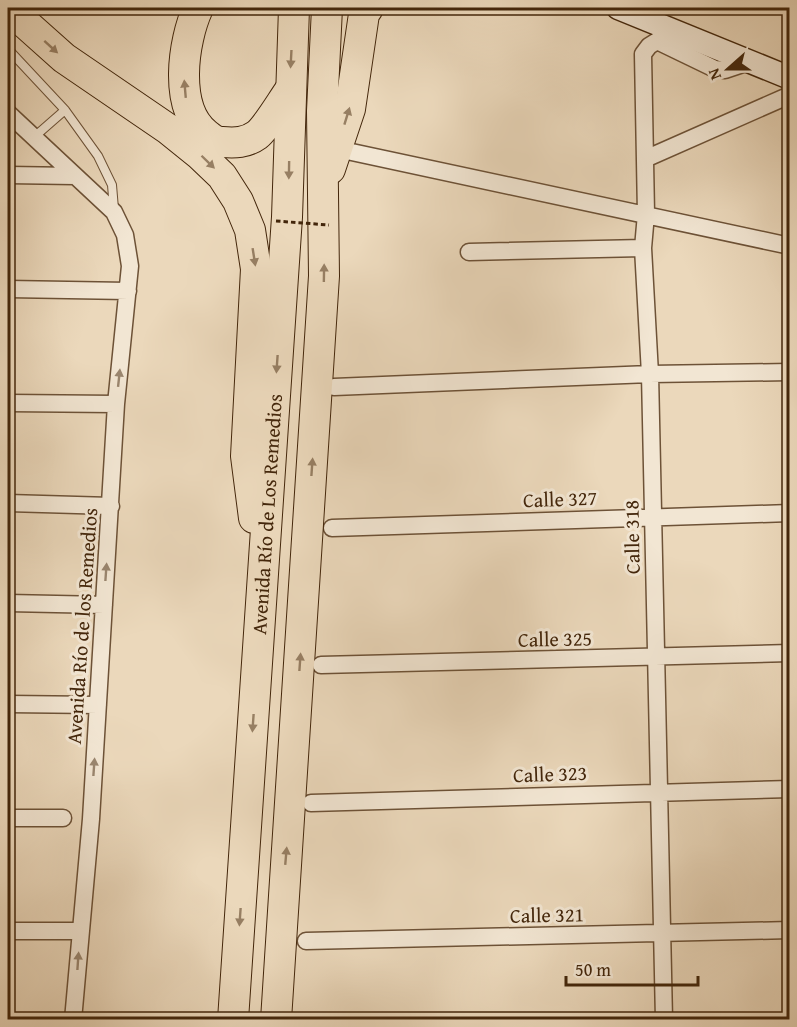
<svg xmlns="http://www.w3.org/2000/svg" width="797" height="1027" font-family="'Gentium Book Plus',serif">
	<rect width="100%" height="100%" fill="#ebd8bb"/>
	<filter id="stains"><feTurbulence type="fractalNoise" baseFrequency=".00333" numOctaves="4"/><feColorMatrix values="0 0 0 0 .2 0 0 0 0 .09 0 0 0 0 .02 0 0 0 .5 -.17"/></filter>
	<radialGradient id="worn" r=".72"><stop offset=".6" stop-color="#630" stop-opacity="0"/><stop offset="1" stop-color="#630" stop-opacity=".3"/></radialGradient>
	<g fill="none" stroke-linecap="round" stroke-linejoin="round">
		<!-- lane casing -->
		<g stroke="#6d5237" stroke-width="10">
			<path id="lane" d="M 8,49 L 65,110 L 98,156 L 112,185 L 114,209
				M 33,138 L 65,110"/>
		</g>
		<!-- street casing -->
		<g stroke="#6d5237" stroke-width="19">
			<path id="street" d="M 8,113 L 114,212 L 125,235 L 130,266 L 116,404 L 91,819 L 73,1020
				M 347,151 L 790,246
				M 645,159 L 790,95
				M 8,175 L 75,176
				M 469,252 L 643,248
				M 8,289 L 128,291
				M 334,387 L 650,374 L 790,372
				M 8,403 L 116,404
				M 8,503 L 111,506
				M 332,528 L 790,513
				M 8,603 L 104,605
				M 321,665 L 790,653
				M 8,704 L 98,705
				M 311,803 L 790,789
				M 8,818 L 63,818
				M 8,931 L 80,931
				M 306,941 L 790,930
				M 664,1020 L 650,374 L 643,248 L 646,214 L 643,54 L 649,46 L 657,41 L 715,69 L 725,70 L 749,62"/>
		</g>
		<!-- secondary casing -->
		<g stroke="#43260b" stroke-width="25">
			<path id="secondary" d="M 618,8 L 790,78"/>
		</g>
		<!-- highway casing -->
		<g stroke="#43260b" stroke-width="32">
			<g id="highway">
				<path d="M 8,8 L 64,58 L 168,129 L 199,154 L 222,176 L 238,201 L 250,230 L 256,269 L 246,456 L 254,518"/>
				<path d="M 198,8 C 183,41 173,108 206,134 C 211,138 215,142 222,142 C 235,143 246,143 257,135 C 267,127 282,101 290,90"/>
				<path d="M 330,169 L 350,109 L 364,14 L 368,8"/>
				<path id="s1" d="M 233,1020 L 287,217 L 294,8"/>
				<path d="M 276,1020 L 324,276 L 322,111 L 327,8"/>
			</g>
		</g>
		<!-- lane -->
		<use href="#lane" stroke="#f2e6d3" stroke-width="8"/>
		<!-- street -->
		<use href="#street" stroke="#f2e6d3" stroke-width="16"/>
		<!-- secondary -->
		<use href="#secondary" stroke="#f2e6d3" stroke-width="22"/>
		<!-- highway -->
		<use href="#highway" stroke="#ebd8bb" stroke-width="30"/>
		<!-- path-bridge -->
		<path stroke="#43260b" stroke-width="3" stroke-dasharray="4.5 3" stroke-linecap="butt" d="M 276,221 L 329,225"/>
	</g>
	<!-- one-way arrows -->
	<defs><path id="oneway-solid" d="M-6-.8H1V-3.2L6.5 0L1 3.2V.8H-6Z" transform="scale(1.5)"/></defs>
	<g fill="#977f63">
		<use href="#oneway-solid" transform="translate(51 47) rotate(42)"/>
		<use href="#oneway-solid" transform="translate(291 59) rotate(93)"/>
		<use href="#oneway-solid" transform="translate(185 89) rotate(-95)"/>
		<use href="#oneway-solid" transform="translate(347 116) rotate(-73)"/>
		<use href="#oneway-solid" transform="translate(208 162) rotate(44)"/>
		<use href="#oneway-solid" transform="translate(289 170) rotate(91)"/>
		<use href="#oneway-solid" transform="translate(254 257) rotate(81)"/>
		<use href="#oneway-solid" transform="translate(324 273) rotate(-89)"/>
		<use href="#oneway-solid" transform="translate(277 364) rotate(94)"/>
		<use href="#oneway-solid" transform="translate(312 467) rotate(-86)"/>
		<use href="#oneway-solid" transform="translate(300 662) rotate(-86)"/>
		<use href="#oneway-solid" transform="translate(253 723) rotate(94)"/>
		<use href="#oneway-solid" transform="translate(286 856) rotate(-85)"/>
		<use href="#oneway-solid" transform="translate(240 917) rotate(94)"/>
	</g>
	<g fill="#9a866f">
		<use href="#oneway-solid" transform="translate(119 378) rotate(-84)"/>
		<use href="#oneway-solid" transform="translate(106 572) rotate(-86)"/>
		<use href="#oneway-solid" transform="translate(94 767) rotate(-86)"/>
		<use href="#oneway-solid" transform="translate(78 961) rotate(-86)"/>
	</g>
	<g text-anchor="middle" stroke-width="6" stroke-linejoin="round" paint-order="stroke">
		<!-- street labels -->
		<g font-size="20" fill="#43260b" stroke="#f2e6d3">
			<text transform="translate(560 499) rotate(-2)" y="7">Calle 327</text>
			<text dy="7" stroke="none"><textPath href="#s1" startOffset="507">Avenida Río de Los Remedios</textPath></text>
			<text transform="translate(632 537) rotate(-91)" y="7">Calle 318</text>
			<text transform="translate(82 626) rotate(-86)" y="7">Avenida Río de los Remedios</text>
			<text transform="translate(555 639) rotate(-1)" y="7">Calle 325</text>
			<text transform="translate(550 774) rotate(-2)" y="7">Calle 323</text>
			<text transform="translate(547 915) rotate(-1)" y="7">Calle 321</text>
		</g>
	</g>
	<!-- margin -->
	<rect width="797" height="1027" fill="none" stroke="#ebd8bb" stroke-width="30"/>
	<rect x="9" y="9" width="779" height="1009" fill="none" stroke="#43260b" stroke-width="3"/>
	<rect x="15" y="15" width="767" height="997" fill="none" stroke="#43260b" stroke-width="1.5"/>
	<!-- north arrow -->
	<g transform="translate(728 69) rotate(249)" stroke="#f2e6d3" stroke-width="4.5" paint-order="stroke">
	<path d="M0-4.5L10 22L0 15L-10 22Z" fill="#43260b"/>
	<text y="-9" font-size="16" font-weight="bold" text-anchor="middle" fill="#43260b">N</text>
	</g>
	<!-- scale -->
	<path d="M566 976v9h132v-9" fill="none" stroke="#43260b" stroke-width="3"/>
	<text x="575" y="976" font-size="18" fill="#43260b" stroke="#f2e6d3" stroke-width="4.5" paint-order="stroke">50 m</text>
	<rect width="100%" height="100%" filter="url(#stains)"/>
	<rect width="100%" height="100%" fill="url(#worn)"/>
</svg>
